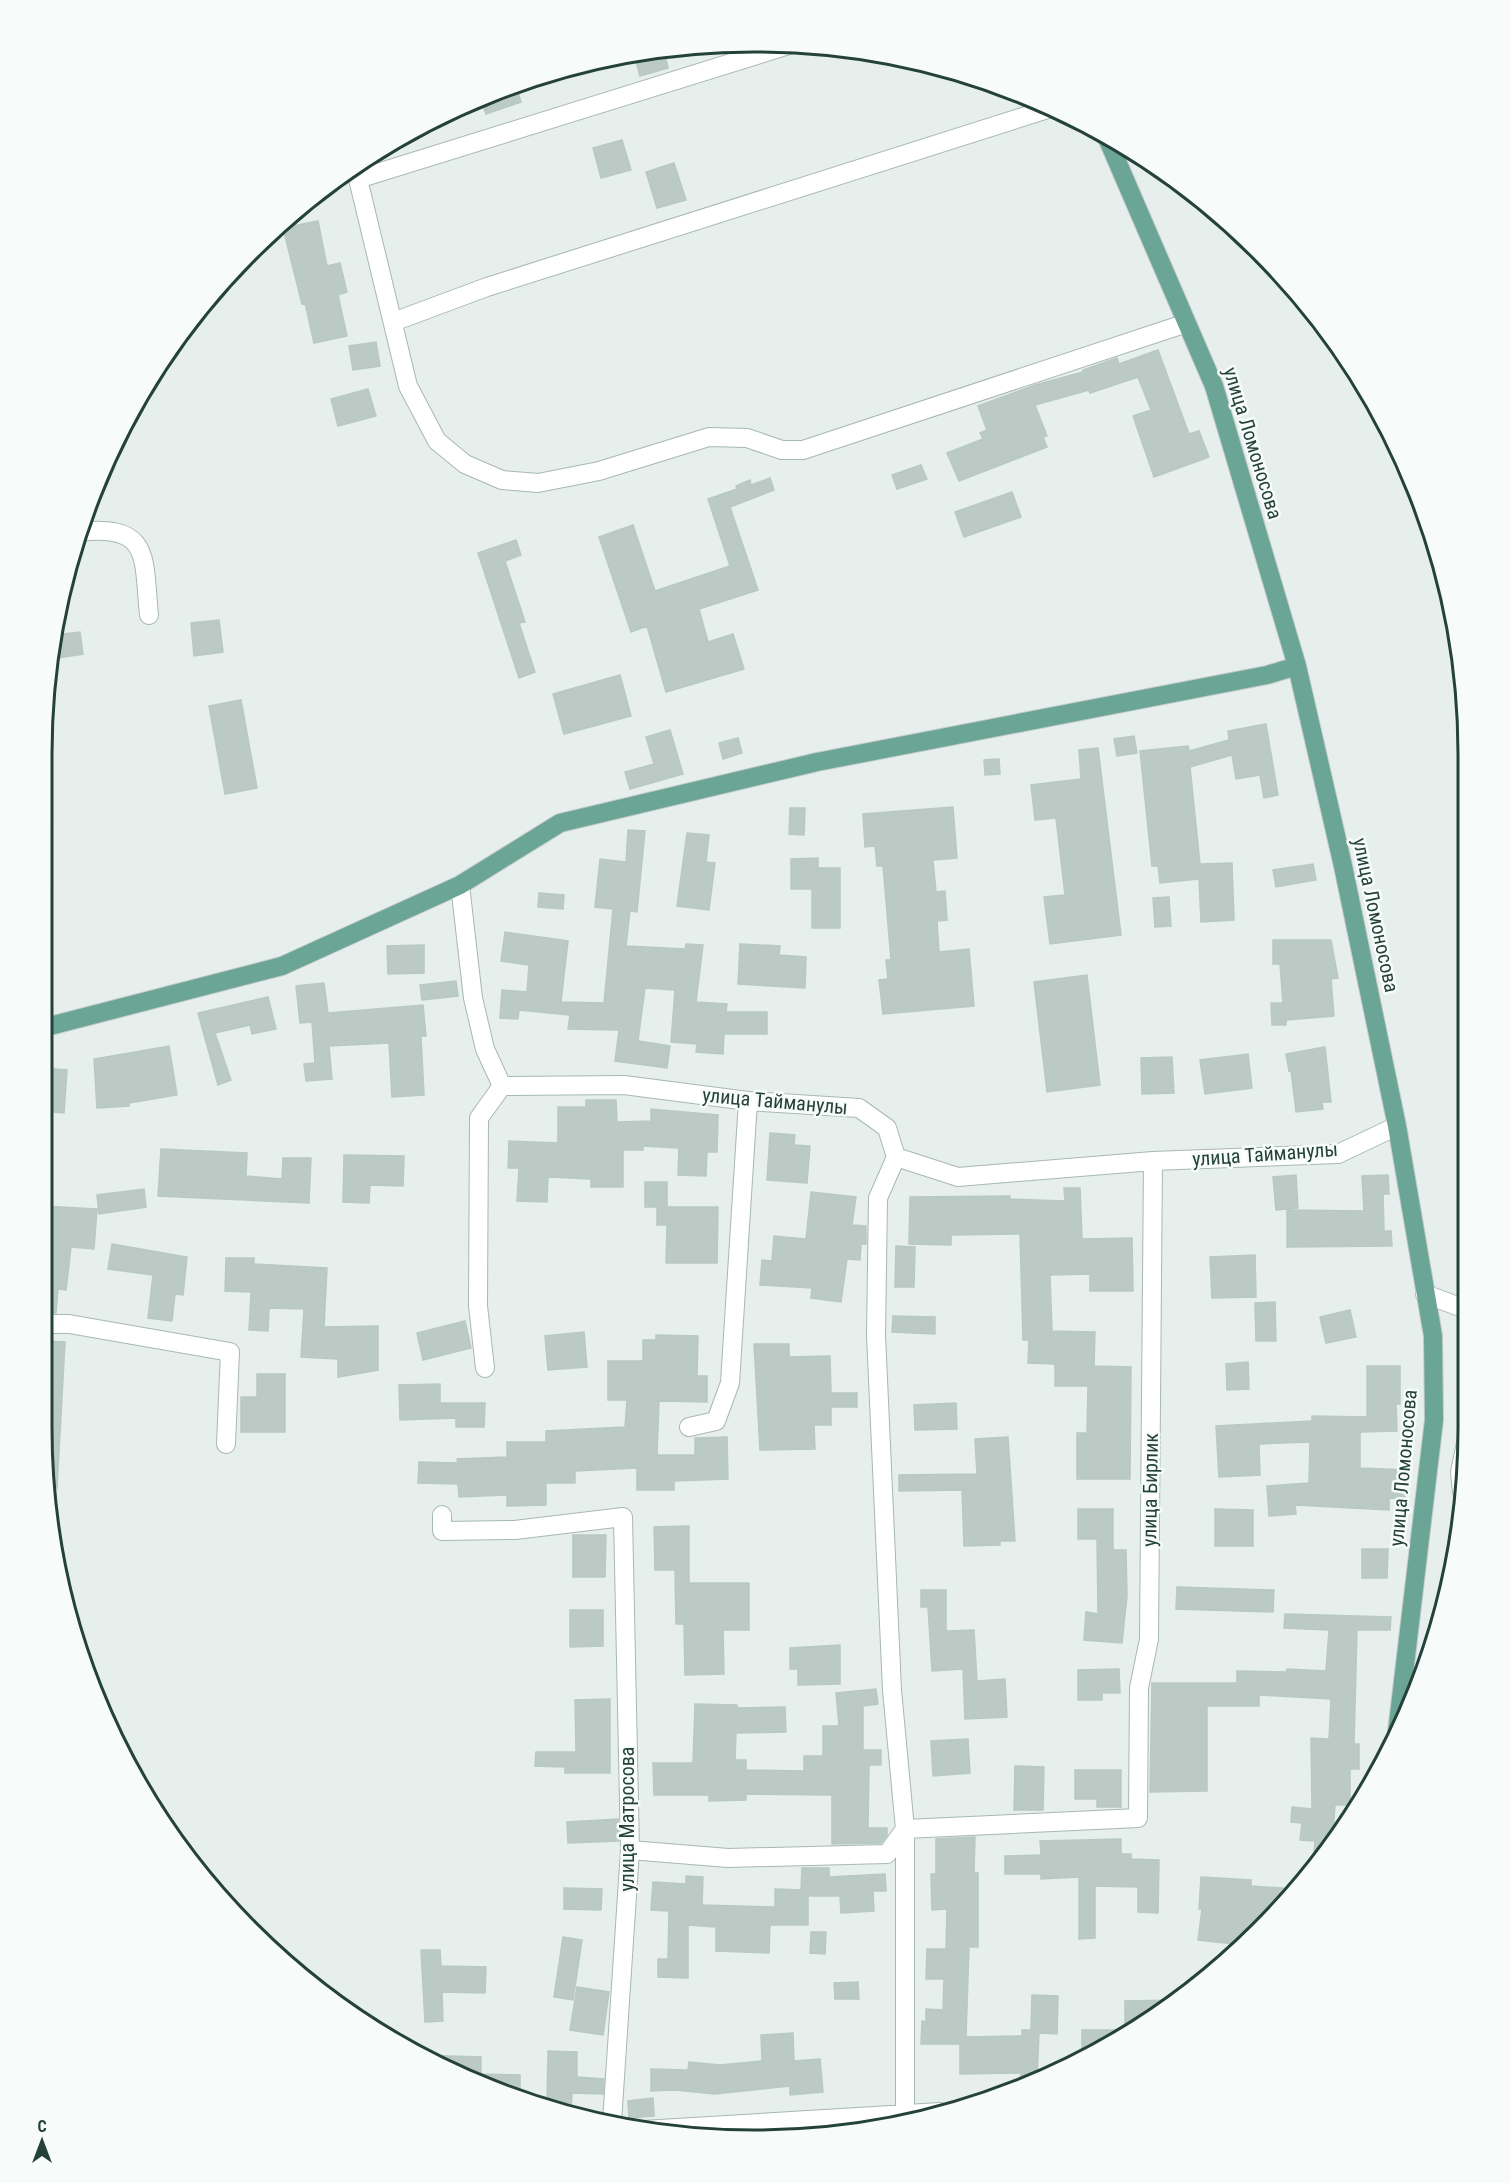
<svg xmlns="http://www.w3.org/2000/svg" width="1510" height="2183" font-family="'Roboto Condensed',sans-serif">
	<rect width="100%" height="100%" fill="#e6efeb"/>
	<!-- building -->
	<path fill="#bbcac4" stroke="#b8c9c2" stroke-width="1.5" d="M 664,51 L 668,68 L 640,76 L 634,54 Z
		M 516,86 L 521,102 L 486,114 L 480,97 Z
		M 622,140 L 631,170 L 601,178 L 593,148 Z
		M 674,163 L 686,200 L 657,208 L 646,172 Z
		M 318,221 L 327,266 L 340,263 L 347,292 L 338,295 L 347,336 L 314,343 L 305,303 L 302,304 L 283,228 Z
		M 376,342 L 380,366 L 353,370 L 349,346 Z
		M 1158,350 L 1189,434 L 1199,431 L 1209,457 L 1154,477 L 1133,416 L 1151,410 L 1138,377 L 1090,393 L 1089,390 L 1035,405 L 1047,436 L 1043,437 L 1047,447 L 959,481 L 947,453 L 983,439 L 980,433 L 987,430 L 978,406 L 1035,385 L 1083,372 L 1083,370 L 1117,358 L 1119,364 Z
		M 368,389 L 376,416 L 338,426 L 331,399 Z
		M 921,465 L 927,479 L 897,489 L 892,475 Z
		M 770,478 L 774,490 L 730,507 L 758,590 L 699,609 L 708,642 L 733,634 L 744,669 L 666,692 L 647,626 L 631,632 L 599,537 L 633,525 L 655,591 L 730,566 L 708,499 L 737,489 L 736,486 L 750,480 L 751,485 Z
		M 1012,492 L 1021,517 L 964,537 L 955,512 Z
		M 516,540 L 521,555 L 505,561 L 525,622 L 519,623 L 535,672 L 519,678 L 478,553 Z
		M 219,620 L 223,652 L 194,656 L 191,623 Z
		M 80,632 L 83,654 L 51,659 L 54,635 Z
		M 620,675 L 631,716 L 564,734 L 553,694 Z
		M 241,700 L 257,788 L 225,794 L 209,706 Z
		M 1266,724 L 1278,795 L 1264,798 L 1260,775 L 1236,779 L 1232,755 L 1190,767 L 1200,864 L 1232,863 L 1234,920 L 1201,922 L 1199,879 L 1160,883 L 1158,866 L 1152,866 L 1140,751 L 1188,746 L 1189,751 L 1229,740 L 1228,731 Z
		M 670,730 L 683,774 L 630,789 L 625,772 L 654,764 L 646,737 Z
		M 1134,736 L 1137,753 L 1117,756 L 1114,739 Z
		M 738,738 L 742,753 L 723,759 L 719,743 Z
		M 1098,748 L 1121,935 L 1050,944 L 1044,897 L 1065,895 L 1056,818 L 1035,820 L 1031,785 L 1081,779 L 1079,750 Z
		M 999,759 L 1000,774 L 985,775 L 984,760 Z
		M 953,807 L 957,858 L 933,860 L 936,892 L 945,891 L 947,920 L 937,921 L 939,952 L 969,949 L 974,1006 L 883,1014 L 879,980 L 888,979 L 886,960 L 891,960 L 883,866 L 877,866 L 875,846 L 865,847 L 863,814 Z
		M 790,808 L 805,808 L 804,835 L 789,834 Z
		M 628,830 L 645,831 L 637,912 L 630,911 L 626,946 L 685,949 L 686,944 L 703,945 L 696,1002 L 727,1004 L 726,1012 L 767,1012 L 767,1034 L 724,1034 L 723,1054 L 696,1052 L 697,1044 L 671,1042 L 675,990 L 645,988 L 638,1041 L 670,1046 L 667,1068 L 615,1061 L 619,1030 L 568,1029 L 570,1015 L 519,1010 L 518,1019 L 500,1018 L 502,990 L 527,992 L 529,965 L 501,961 L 505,932 L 568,941 L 561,1002 L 604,1003 L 613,909 L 595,907 L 600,859 L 626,862 Z
		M 687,833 L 709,835 L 706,862 L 715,863 L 709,910 L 677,906 Z
		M 818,858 L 818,868 L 840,868 L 840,928 L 812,928 L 812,889 L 791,889 L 791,859 Z
		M 1313,864 L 1316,880 L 1276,887 L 1273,870 Z
		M 539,893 L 564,895 L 563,909 L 538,907 Z
		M 1169,897 L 1171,926 L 1155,927 L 1153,898 Z
		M 1273,940 L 1331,940 L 1338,978 L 1331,979 L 1334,1016 L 1286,1020 L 1286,1025 L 1272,1025 L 1271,1003 L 1283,1003 L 1280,964 L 1273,964 Z
		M 740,944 L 780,946 L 779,955 L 806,957 L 805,988 L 738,984 Z
		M 424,945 L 424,973 L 388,974 L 387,946 Z
		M 1087,975 L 1100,1085 L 1047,1092 L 1034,982 Z
		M 456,981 L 458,996 L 422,1000 L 420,985 Z
		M 324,983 L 328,1013 L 423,1005 L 426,1036 L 421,1036 L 424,1095 L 392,1097 L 389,1043 L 329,1046 L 332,1079 L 306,1081 L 304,1064 L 315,1063 L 312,1022 L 300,1023 L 296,986 Z
		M 268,997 L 276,1029 L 252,1034 L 250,1025 L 215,1033 L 231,1080 L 218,1085 L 198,1013 Z
		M 169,1046 L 177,1095 L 129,1103 L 129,1106 L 97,1108 L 94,1059 Z
		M 1325,1047 L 1331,1102 L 1322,1102 L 1323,1109 L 1296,1112 L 1291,1070 L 1289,1071 L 1286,1054 Z
		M 1248,1054 L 1252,1088 L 1205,1094 L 1200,1060 Z
		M 1172,1057 L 1174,1093 L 1142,1094 L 1141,1058 Z
		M 42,1068 L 67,1070 L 64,1113 L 42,1111 Z
		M 586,1100 L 616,1100 L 617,1122 L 651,1121 L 651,1109 L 718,1115 L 717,1152 L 707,1152 L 706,1176 L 678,1175 L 679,1148 L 643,1146 L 643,1150 L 623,1150 L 623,1187 L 591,1187 L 591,1179 L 548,1177 L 547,1202 L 517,1201 L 519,1168 L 508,1168 L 509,1141 L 558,1143 L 558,1107 L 586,1107 Z
		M 770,1133 L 795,1135 L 794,1145 L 810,1146 L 807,1183 L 767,1180 Z
		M 161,1149 L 247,1153 L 246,1176 L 282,1179 L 283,1158 L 311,1158 L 309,1203 L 158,1196 Z
		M 344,1155 L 404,1156 L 403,1186 L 370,1185 L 369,1203 L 343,1202 Z
		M 1296,1175 L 1298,1208 L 1276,1210 L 1273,1177 Z
		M 1388,1175 L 1389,1194 L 1383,1194 L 1384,1231 L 1391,1231 L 1392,1246 L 1287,1247 L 1287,1210 L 1364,1211 L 1362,1176 Z
		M 645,1182 L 667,1182 L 667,1207 L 718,1207 L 717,1263 L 666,1263 L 667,1225 L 657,1225 L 657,1207 L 645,1207 Z
		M 1064,1188 L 1080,1188 L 1082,1239 L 1132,1238 L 1133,1291 L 1090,1291 L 1090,1274 L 1050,1275 L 1052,1331 L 1095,1332 L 1094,1366 L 1131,1367 L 1130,1479 L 1077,1479 L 1077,1433 L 1087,1433 L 1088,1386 L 1055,1386 L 1055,1364 L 1028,1363 L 1029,1340 L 1023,1340 L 1020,1234 L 951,1235 L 951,1245 L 909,1244 L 910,1197 L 1010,1196 L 1010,1199 L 1065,1201 Z
		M 144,1189 L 146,1207 L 99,1214 L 97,1195 Z
		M 811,1192 L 856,1197 L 852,1225 L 866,1226 L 866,1244 L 861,1244 L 860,1260 L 847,1259 L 841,1302 L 811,1298 L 812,1288 L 760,1285 L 762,1260 L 772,1261 L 774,1236 L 806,1239 Z
		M 42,1206 L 97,1209 L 94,1249 L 71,1247 L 66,1290 L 58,1289 L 56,1313 L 42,1312 Z
		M 112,1244 L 187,1257 L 183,1295 L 175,1294 L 172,1321 L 148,1318 L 153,1275 L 108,1269 Z
		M 896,1246 L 915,1247 L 914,1287 L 895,1287 Z
		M 1255,1255 L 1256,1297 L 1212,1298 L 1210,1257 Z
		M 226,1258 L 254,1258 L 254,1264 L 327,1268 L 324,1327 L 378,1326 L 378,1370 L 338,1377 L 338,1359 L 301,1357 L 304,1309 L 269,1308 L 268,1331 L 249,1330 L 251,1292 L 225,1291 Z
		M 1275,1302 L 1276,1341 L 1256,1341 L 1255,1303 Z
		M 1350,1310 L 1356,1337 L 1326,1343 L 1320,1317 Z
		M 893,1316 L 935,1317 L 935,1334 L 892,1332 Z
		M 465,1321 L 471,1348 L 423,1360 L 417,1333 Z
		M 584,1332 L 587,1367 L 548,1370 L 545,1336 Z
		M 656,1335 L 698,1336 L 697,1376 L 707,1376 L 707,1402 L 659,1401 L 657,1455 L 695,1455 L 695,1438 L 727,1437 L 728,1479 L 674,1481 L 674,1490 L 637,1490 L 637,1468 L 575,1471 L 575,1483 L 546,1483 L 546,1505 L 507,1506 L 507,1495 L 459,1497 L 458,1484 L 418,1483 L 419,1462 L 458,1463 L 457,1459 L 507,1457 L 507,1442 L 546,1442 L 546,1431 L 625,1427 L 627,1400 L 608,1400 L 608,1361 L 643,1361 L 643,1340 L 656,1340 Z
		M 42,1341 L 65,1342 L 57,1488 L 50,1488 L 42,1428 Z
		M 754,1344 L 789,1344 L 789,1357 L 830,1356 L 831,1393 L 857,1393 L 857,1407 L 831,1407 L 831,1425 L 814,1425 L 815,1449 L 760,1450 Z
		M 1248,1362 L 1249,1389 L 1227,1390 L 1226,1364 Z
		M 1367,1366 L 1400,1366 L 1400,1404 L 1396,1404 L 1397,1431 L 1360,1432 L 1360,1468 L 1406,1470 L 1405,1499 L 1389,1498 L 1389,1510 L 1295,1505 L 1296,1514 L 1269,1516 L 1267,1486 L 1309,1483 L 1310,1442 L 1259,1444 L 1260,1475 L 1219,1477 L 1216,1426 L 1312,1421 L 1312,1416 L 1367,1417 Z
		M 257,1374 L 285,1374 L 285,1432 L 241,1432 L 241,1397 L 257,1397 Z
		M 440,1384 L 440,1403 L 485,1403 L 484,1427 L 456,1427 L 456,1418 L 400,1420 L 399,1385 Z
		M 956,1403 L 957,1429 L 915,1430 L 914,1405 Z
		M 1008,1437 L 1015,1541 L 1000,1541 L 1000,1545 L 964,1546 L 962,1490 L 899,1491 L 899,1475 L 977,1474 L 975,1439 Z
		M 1078,1509 L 1113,1509 L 1113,1550 L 1126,1550 L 1127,1596 L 1122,1643 L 1084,1640 L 1086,1612 L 1098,1614 L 1097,1539 L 1078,1539 Z
		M 1215,1509 L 1253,1510 L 1253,1546 L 1215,1546 Z
		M 689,1526 L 689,1583 L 749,1583 L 749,1630 L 723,1630 L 724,1674 L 685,1675 L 684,1624 L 676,1624 L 675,1570 L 655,1570 L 654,1527 Z
		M 573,1535 L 606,1535 L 605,1577 L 573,1577 Z
		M 1362,1549 L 1388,1549 L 1387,1578 L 1362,1578 Z
		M 1177,1587 L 1274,1590 L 1273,1612 L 1176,1609 Z
		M 921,1590 L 946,1590 L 946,1631 L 974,1630 L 977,1681 L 1005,1679 L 1007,1717 L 965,1719 L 963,1669 L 932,1671 L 928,1607 L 921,1607 Z
		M 570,1610 L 603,1610 L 603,1646 L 570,1647 Z
		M 1285,1614 L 1391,1617 L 1390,1630 L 1357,1630 L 1354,1744 L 1359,1744 L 1359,1769 L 1350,1769 L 1350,1805 L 1335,1805 L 1332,1844 L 1313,1867 L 1315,1841 L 1300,1840 L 1302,1823 L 1291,1822 L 1292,1807 L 1312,1809 L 1311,1738 L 1329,1739 L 1331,1699 L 1259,1695 L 1259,1706 L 1207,1706 L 1207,1791 L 1150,1792 L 1152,1683 L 1237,1683 L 1237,1671 L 1286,1672 L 1287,1669 L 1326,1671 L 1329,1630 L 1284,1628 Z
		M 840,1645 L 840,1684 L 798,1685 L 798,1669 L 790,1669 L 790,1648 Z
		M 1119,1669 L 1120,1693 L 1102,1693 L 1102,1700 L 1078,1700 L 1078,1670 Z
		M 876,1689 L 878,1704 L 863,1706 L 863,1750 L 881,1750 L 881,1765 L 869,1765 L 868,1828 L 887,1828 L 887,1835 L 881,1843 L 832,1844 L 832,1795 L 746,1794 L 746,1800 L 709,1801 L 709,1795 L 654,1795 L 653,1763 L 693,1763 L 695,1704 L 737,1705 L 737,1708 L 785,1707 L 786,1732 L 736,1733 L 735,1760 L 746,1760 L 746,1770 L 804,1771 L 804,1756 L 823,1756 L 823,1726 L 839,1726 L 836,1693 Z
		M 610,1699 L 610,1773 L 565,1773 L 565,1767 L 535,1766 L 536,1752 L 576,1752 L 575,1700 Z
		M 968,1739 L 970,1773 L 933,1776 L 931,1741 Z
		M 1015,1766 L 1044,1767 L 1043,1810 L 1014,1810 Z
		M 1075,1770 L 1121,1770 L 1121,1807 L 1097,1807 L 1097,1799 L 1075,1799 Z
		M 618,1819 L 619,1841 L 568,1843 L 567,1822 Z
		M 975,1837 L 974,1873 L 978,1873 L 978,1947 L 969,1947 L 966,2037 L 1022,2036 L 1022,2030 L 1031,2030 L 1032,1995 L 1058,1996 L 1057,2034 L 1039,2033 L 1037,2079 L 1020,2084 L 1021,2073 L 960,2074 L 960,2044 L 921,2044 L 922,2021 L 926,2022 L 926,2009 L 943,2010 L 944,1979 L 926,1979 L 927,1949 L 946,1949 L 947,1909 L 932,1910 L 931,1874 L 936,1874 L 936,1839 Z
		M 1121,1839 L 1121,1854 L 1131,1854 L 1131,1859 L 1159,1860 L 1158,1913 L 1138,1912 L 1138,1887 L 1095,1886 L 1095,1938 L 1079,1939 L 1079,1877 L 1041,1879 L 1041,1874 L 1005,1874 L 1005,1856 L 1041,1855 L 1040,1841 Z
		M 802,1868 L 829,1868 L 829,1877 L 885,1874 L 886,1891 L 873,1891 L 874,1911 L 841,1913 L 840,1896 L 808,1896 L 808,1925 L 770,1925 L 769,1953 L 716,1951 L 716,1927 L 688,1925 L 688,1978 L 658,1977 L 658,1959 L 668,1959 L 669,1911 L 651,1910 L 653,1882 L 686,1884 L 686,1876 L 703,1877 L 702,1905 L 775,1907 L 775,1889 L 801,1890 Z
		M 1201,1877 L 1251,1880 L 1251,1886 L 1295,1889 L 1259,1932 L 1244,1945 L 1198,1940 L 1202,1909 L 1199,1909 Z
		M 564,1888 L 602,1889 L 601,1910 L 564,1909 Z
		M 811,1932 L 826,1932 L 825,1954 L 810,1953 Z
		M 563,1937 L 582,1940 L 573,2000 L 554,1997 Z
		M 421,1950 L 440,1950 L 441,1966 L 486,1967 L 485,1993 L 442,1992 L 443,2021 L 425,2022 Z
		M 858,1982 L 859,1999 L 835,1999 L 834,1983 Z
		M 577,1987 L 609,1992 L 603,2035 L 570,2030 Z
		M 1179,2000 L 1125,2033 L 1082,2060 L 1082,2030 L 1125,2030 L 1125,2001 Z
		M 793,2033 L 794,2061 L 820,2059 L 823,2092 L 790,2095 L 790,2086 L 715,2094 L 675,2090 L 651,2091 L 651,2069 L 688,2070 L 689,2062 L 720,2065 L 762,2061 L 761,2035 Z
		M 548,2051 L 577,2052 L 577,2077 L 604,2079 L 603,2094 L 572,2093 L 571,2111 L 547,2104 Z
		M 419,2055 L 481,2057 L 481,2074 L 520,2075 L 520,2097 L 482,2087 Z
		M 653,2098 L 654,2116 L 629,2118 L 628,2101 Z"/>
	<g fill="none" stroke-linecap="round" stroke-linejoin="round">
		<!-- minor casing -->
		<g stroke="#a8b8b2" stroke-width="20">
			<path id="minor" d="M 789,45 L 358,179 L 408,386 L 437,441 L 465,464 L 502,480 L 538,483 L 599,471 L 709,437 L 747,438 L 782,450 L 803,450 L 1187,323
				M 393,322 L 487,287 L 1051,108
				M 78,532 C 152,524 143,557 149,615
				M 460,885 L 473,998 L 485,1049 L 502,1086 L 624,1085 L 748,1101 L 859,1108 L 887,1128 L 896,1157 L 958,1177 L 1153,1161 L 1338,1154 L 1397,1126
				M 896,1157 L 878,1198 L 876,1335 L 892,1690 L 905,1829 L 905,2114
				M 1425,1294 L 1468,1310
				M 42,1324 L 69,1324 L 230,1352 L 226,1444
				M 485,1368 L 478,1306 L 479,1118 L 502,1086
				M 689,1427 L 716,1421 L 730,1383 L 748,1101
				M 1462,1492 L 1460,1472 L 1466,1443
				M 442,1515 L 442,1531 L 515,1530 L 623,1517 L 630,1850 L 612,2122
				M 630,1850 L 728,1858 L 887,1854 L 905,1829 L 1138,1818 L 1139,1688 L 1149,1639 L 1153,1161
				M 643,2130 L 940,2112"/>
		</g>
		<!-- major casing -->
		<g stroke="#c2cac8" stroke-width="20">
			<path id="major" d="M 1107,138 L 1214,386 L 1297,666 L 1343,866 L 1397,1126 L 1433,1336 L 1434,1420 L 1397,1732
				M 42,1028 L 282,966 L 460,885 L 560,823 L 817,762 L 1267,675 L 1297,666"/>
		</g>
		<!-- minor -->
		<use href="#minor" stroke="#fff" stroke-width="18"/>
		<!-- major -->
		<use href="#major" stroke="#6aa596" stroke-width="18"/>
	</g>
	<g text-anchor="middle" stroke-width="5" stroke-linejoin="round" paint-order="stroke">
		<!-- street labels -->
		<g font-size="20" fill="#24423a" stroke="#f7fbf9">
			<text transform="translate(1253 443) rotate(73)" y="7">улица Ломоносова</text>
			<text transform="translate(1376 915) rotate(78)" y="7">улица Ломоносова</text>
			<text transform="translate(775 1101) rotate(5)" y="7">улица Тайманулы</text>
			<text transform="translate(1265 1154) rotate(-4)" y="7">улица Тайманулы</text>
			<text transform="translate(1403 1468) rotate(-85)" y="7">улица Ломоносова</text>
			<text transform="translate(1150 1490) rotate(-89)" y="7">улица Бирлик</text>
			<text transform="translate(627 1819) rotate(-90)" y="7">улица Матросова</text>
		</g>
	</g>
	<!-- crop -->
	<path d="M0 0H1510V2183H0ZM754 52H756A702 702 0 0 1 1458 754V1428A702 702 0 0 1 756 2130H754A702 702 0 0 1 52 1428V754A702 702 0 0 1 754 52Z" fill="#f7fbf9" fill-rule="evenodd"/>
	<path fill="none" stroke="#24423a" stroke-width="3" d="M754 52H756A702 702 0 0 1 1458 754V1428A702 702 0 0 1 756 2130H754A702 702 0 0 1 52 1428V754A702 702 0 0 1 754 52Z"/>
	<!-- north arrow -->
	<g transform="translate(42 2141)" stroke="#f7fbf9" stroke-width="4.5" paint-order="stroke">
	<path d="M0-4.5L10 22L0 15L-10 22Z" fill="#24423a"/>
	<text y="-9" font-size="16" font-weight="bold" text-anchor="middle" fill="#24423a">С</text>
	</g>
</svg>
